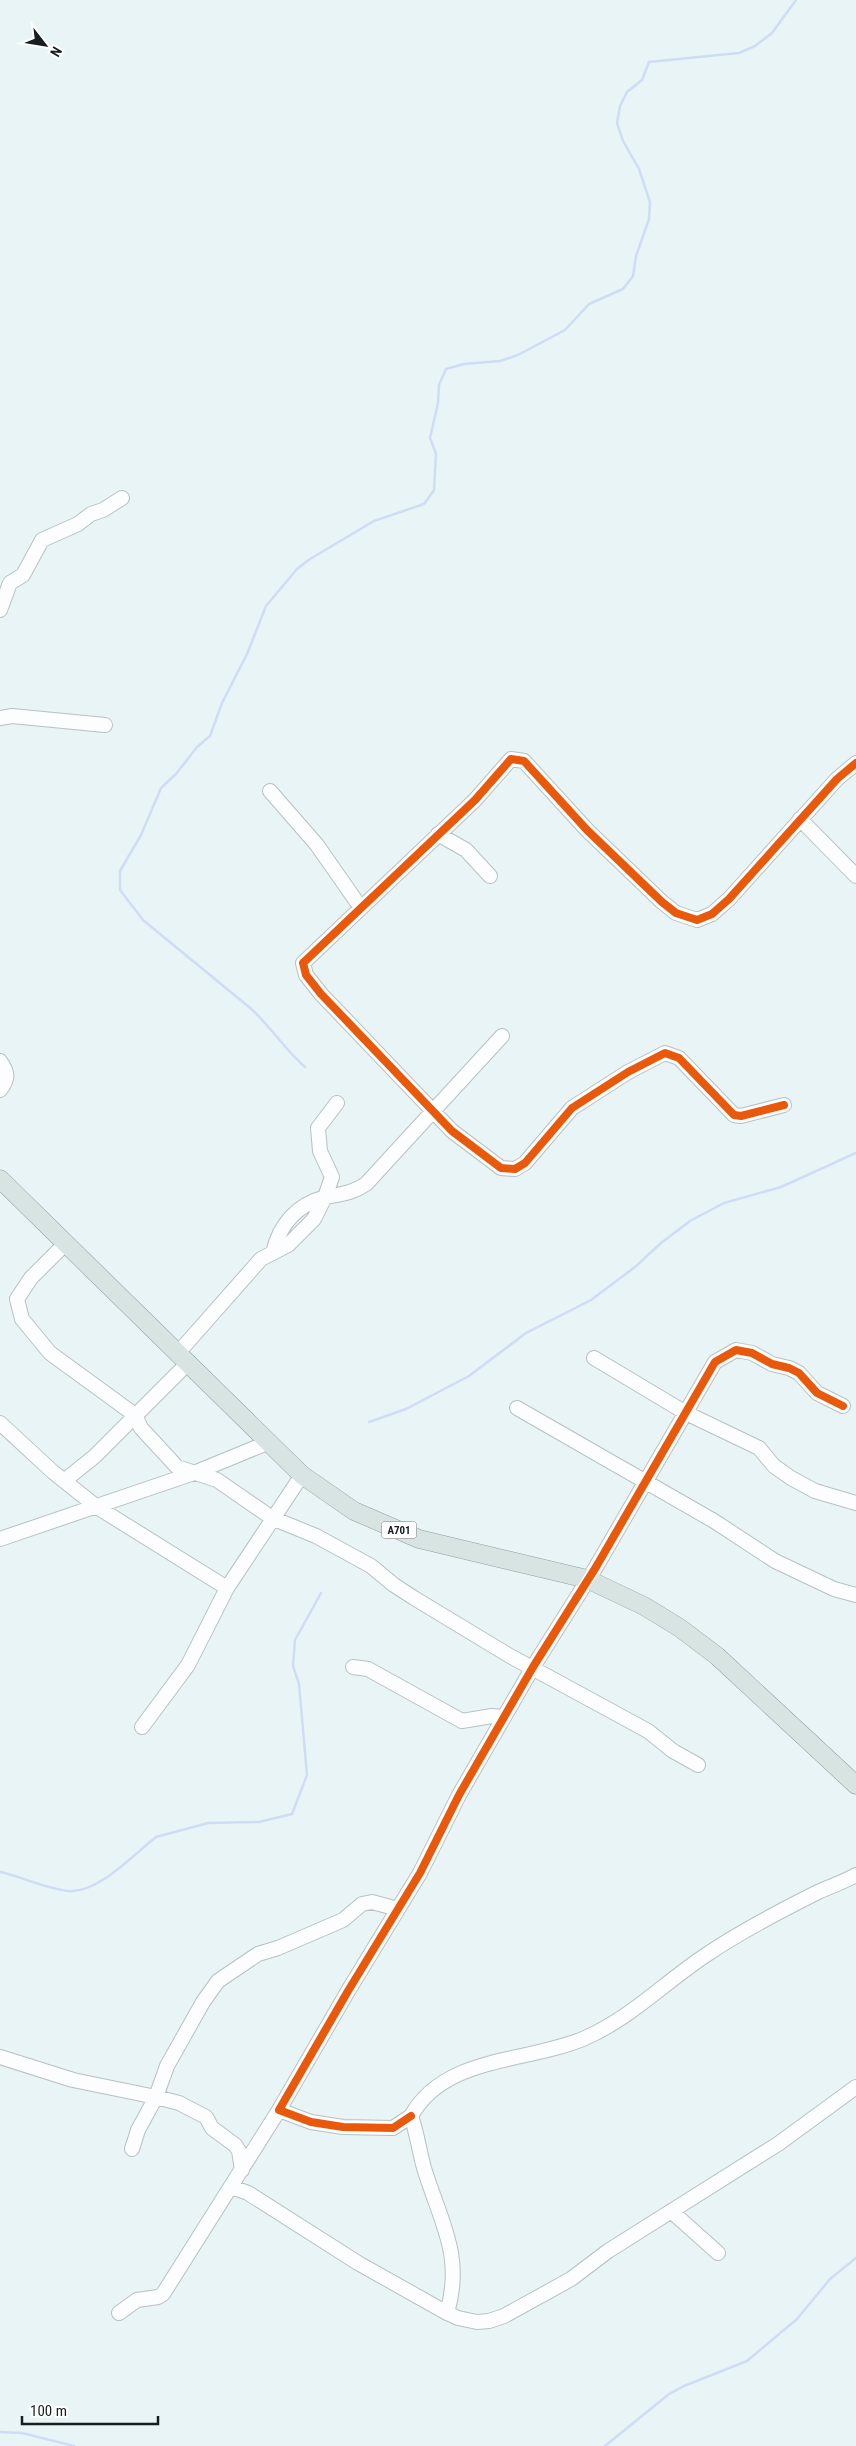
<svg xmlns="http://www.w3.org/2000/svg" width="856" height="2446" font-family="'Roboto Condensed',sans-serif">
	<rect width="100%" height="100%" fill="#e8f4f5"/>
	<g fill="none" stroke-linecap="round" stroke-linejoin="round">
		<!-- stream -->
		<path stroke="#ceddf5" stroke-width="2.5" d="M 305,1067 C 284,1049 270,1025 249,1007 L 143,920 L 120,890 L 120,871 L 141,835 L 161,788 L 176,774 L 197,747 L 210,736 L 222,703 L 247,654 L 266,606 L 297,569 L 310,559 L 374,521 L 424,504 L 434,490 L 436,454 L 430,438 L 438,403 L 439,385 L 446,369 L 464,364 L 500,361 L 518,355 L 565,330 L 589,304 L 623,289 L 633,276 L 636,256 L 649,219 L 650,202 L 639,169 L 623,141 L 617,123 L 620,106 L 627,92 L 642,80 L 649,62 L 739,53 L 755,46 L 772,33 L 796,0
			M 369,1422 L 406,1409 L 469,1376 L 526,1333 L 591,1300 L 635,1267 L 661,1243 L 690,1221 L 724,1203 L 781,1187 L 856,1153
			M 0,1872 C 23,1877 44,1888 68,1891 C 98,1894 134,1854 156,1837 L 208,1823 L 259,1822 L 292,1814 L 307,1775 L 299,1684 L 293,1666 L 295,1640 L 321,1593
			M 0,2432 L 22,2433 L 74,2446
			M 605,2446 L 669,2394 L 684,2386 L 747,2361 L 797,2319 L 830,2279 L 856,2258"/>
		<!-- minor casing -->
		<g stroke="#b8c1c2" stroke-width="16">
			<path id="minor" d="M 0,610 L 10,583 L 23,575 L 42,540 L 78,524 L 91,514 L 103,510 L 122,498
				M 0,718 L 12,716 L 105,725
				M 270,791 L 317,845 L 361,908
				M 800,819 L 856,876
				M 438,834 L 466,850 L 490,876
				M 0,1061 C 8,1072 9,1079 0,1090
				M 784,1105 L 741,1116 L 734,1115 L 679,1058 L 665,1053 L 628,1072 L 572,1108 L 525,1163 L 515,1169 L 501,1168 L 452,1131 L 321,994 L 306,975 L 303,963 L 475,800 L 511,759 L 524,761 L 587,830 L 662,902 L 676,913 L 697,920 L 712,914 L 729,899 L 837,779 L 856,763
				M 66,1243 L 31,1278 L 17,1299 L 22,1319 L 50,1353 L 135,1415 L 141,1428 L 177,1467 L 217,1480 L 272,1518 L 316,1536 L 371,1566 L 394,1585 L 414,1598 L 510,1656 L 648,1731 L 673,1751 L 698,1765
				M 273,1253 C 279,1225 297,1204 326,1197 C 341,1194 353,1193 366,1184 L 502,1036
				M 178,1353 L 261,1259 L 288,1245 L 314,1219 L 325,1197 L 332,1177 L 320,1151 L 318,1128 L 337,1103
				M 594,1358 L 686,1413 L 759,1448 L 774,1466 L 791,1478 L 815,1491 L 856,1503
				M 517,1408 L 714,1521 L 775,1561 L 834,1589 L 856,1595
				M 0,1423 L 53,1472 L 97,1507 L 227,1588
				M 64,1481 L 95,1456 L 189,1362
				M 0,1539 L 194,1473 L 267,1443
				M 353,1667 L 368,1669 L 462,1721 L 492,1716 L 504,1717
				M 142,1727 L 188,1665 L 227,1588 L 302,1475
				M 0,2057 L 73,2080 L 156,2097 L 167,2066 L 203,2002 L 218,1981 L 258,1954 L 278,1948 L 343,1920 L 362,1904 L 372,1902 L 398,1909
				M 411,2116 L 393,2128 L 343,2127 L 311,2122 L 279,2110 L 348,1991 L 420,1873 L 459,1795 L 533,1667 L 596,1567 L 715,1362 L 736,1350 L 752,1353 L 772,1364 L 789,1368 L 799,1373 L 817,1393 L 843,1406
				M 132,2149 L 138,2130 L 156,2097 L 179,2103 L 206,2117 L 212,2128 L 235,2145 L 239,2151 L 242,2170
				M 232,2187 L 248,2193 L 358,2263 L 447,2313 L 458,2318 L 477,2322 L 489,2321 L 504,2316 L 571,2279 L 608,2251 L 778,2144 L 856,2087
				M 671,2211 L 718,2253
				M 119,2313 L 137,2300 L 158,2297 L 163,2294 L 279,2110
				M 447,2313 C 464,2255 440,2221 424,2168 C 419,2150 417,2133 411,2116 C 445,2055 528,2063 585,2038 C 631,2018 665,1982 706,1955 C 741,1931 780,1911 818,1892 C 831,1886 844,1882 856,1875"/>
		</g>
		<!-- major casing -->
		<g stroke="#8aa09f" stroke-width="19">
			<path id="major" d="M 0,1179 L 302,1475 L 354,1511 L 419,1539 L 587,1579 L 644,1606 L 680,1628 L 717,1656 L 856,1785"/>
		</g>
		<!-- minor -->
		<use href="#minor" stroke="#fcfdfe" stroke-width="14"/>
		<!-- major -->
		<use href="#major" stroke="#d8e4e2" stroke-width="18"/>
		<!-- cycleway casing -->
		<g stroke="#fff" stroke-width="11">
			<path id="cycleway" d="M 784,1105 L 741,1116 L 734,1115 L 679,1058 L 665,1053 L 628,1072 L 572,1108 L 525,1163 L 515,1169 L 501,1168 L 452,1131 L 321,994 L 306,975 L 303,963 L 475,800 L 511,759 L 524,761 L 587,830 L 662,902 L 676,913 L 697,920 L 712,914 L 729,899 L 837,779 L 856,763
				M 411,2116 L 393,2128 L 343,2127 L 311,2122 L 279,2110 L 348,1991 L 420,1873 L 459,1795 L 533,1667 L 596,1567 L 715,1362 L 736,1350 L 752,1353 L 772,1364 L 789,1368 L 799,1373 L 817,1393 L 843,1406"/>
		</g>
		<!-- cycleway -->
		<use href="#cycleway" stroke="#e8590c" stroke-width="8"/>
	</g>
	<g text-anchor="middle" stroke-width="4" stroke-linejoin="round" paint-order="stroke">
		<!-- shield labels -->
		<rect fill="#fff" stroke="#5c6262" stroke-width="1" x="381.5" y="1521.5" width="35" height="17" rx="4"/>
		<g font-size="11" font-weight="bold" fill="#161e1f">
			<text x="399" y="1534">A701</text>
		</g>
	</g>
	<!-- north arrow -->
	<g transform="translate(45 45) rotate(121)" stroke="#ffffff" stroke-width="4" paint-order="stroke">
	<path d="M0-4L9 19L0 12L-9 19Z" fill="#161e1f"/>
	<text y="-8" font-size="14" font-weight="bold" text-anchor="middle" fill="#161e1f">N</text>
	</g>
	<!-- scale -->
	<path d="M22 2416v8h136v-8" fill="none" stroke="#161e1f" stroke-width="2.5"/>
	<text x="30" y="2416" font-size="15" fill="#161e1f" stroke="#ffffff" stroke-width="4" paint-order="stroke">100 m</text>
</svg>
